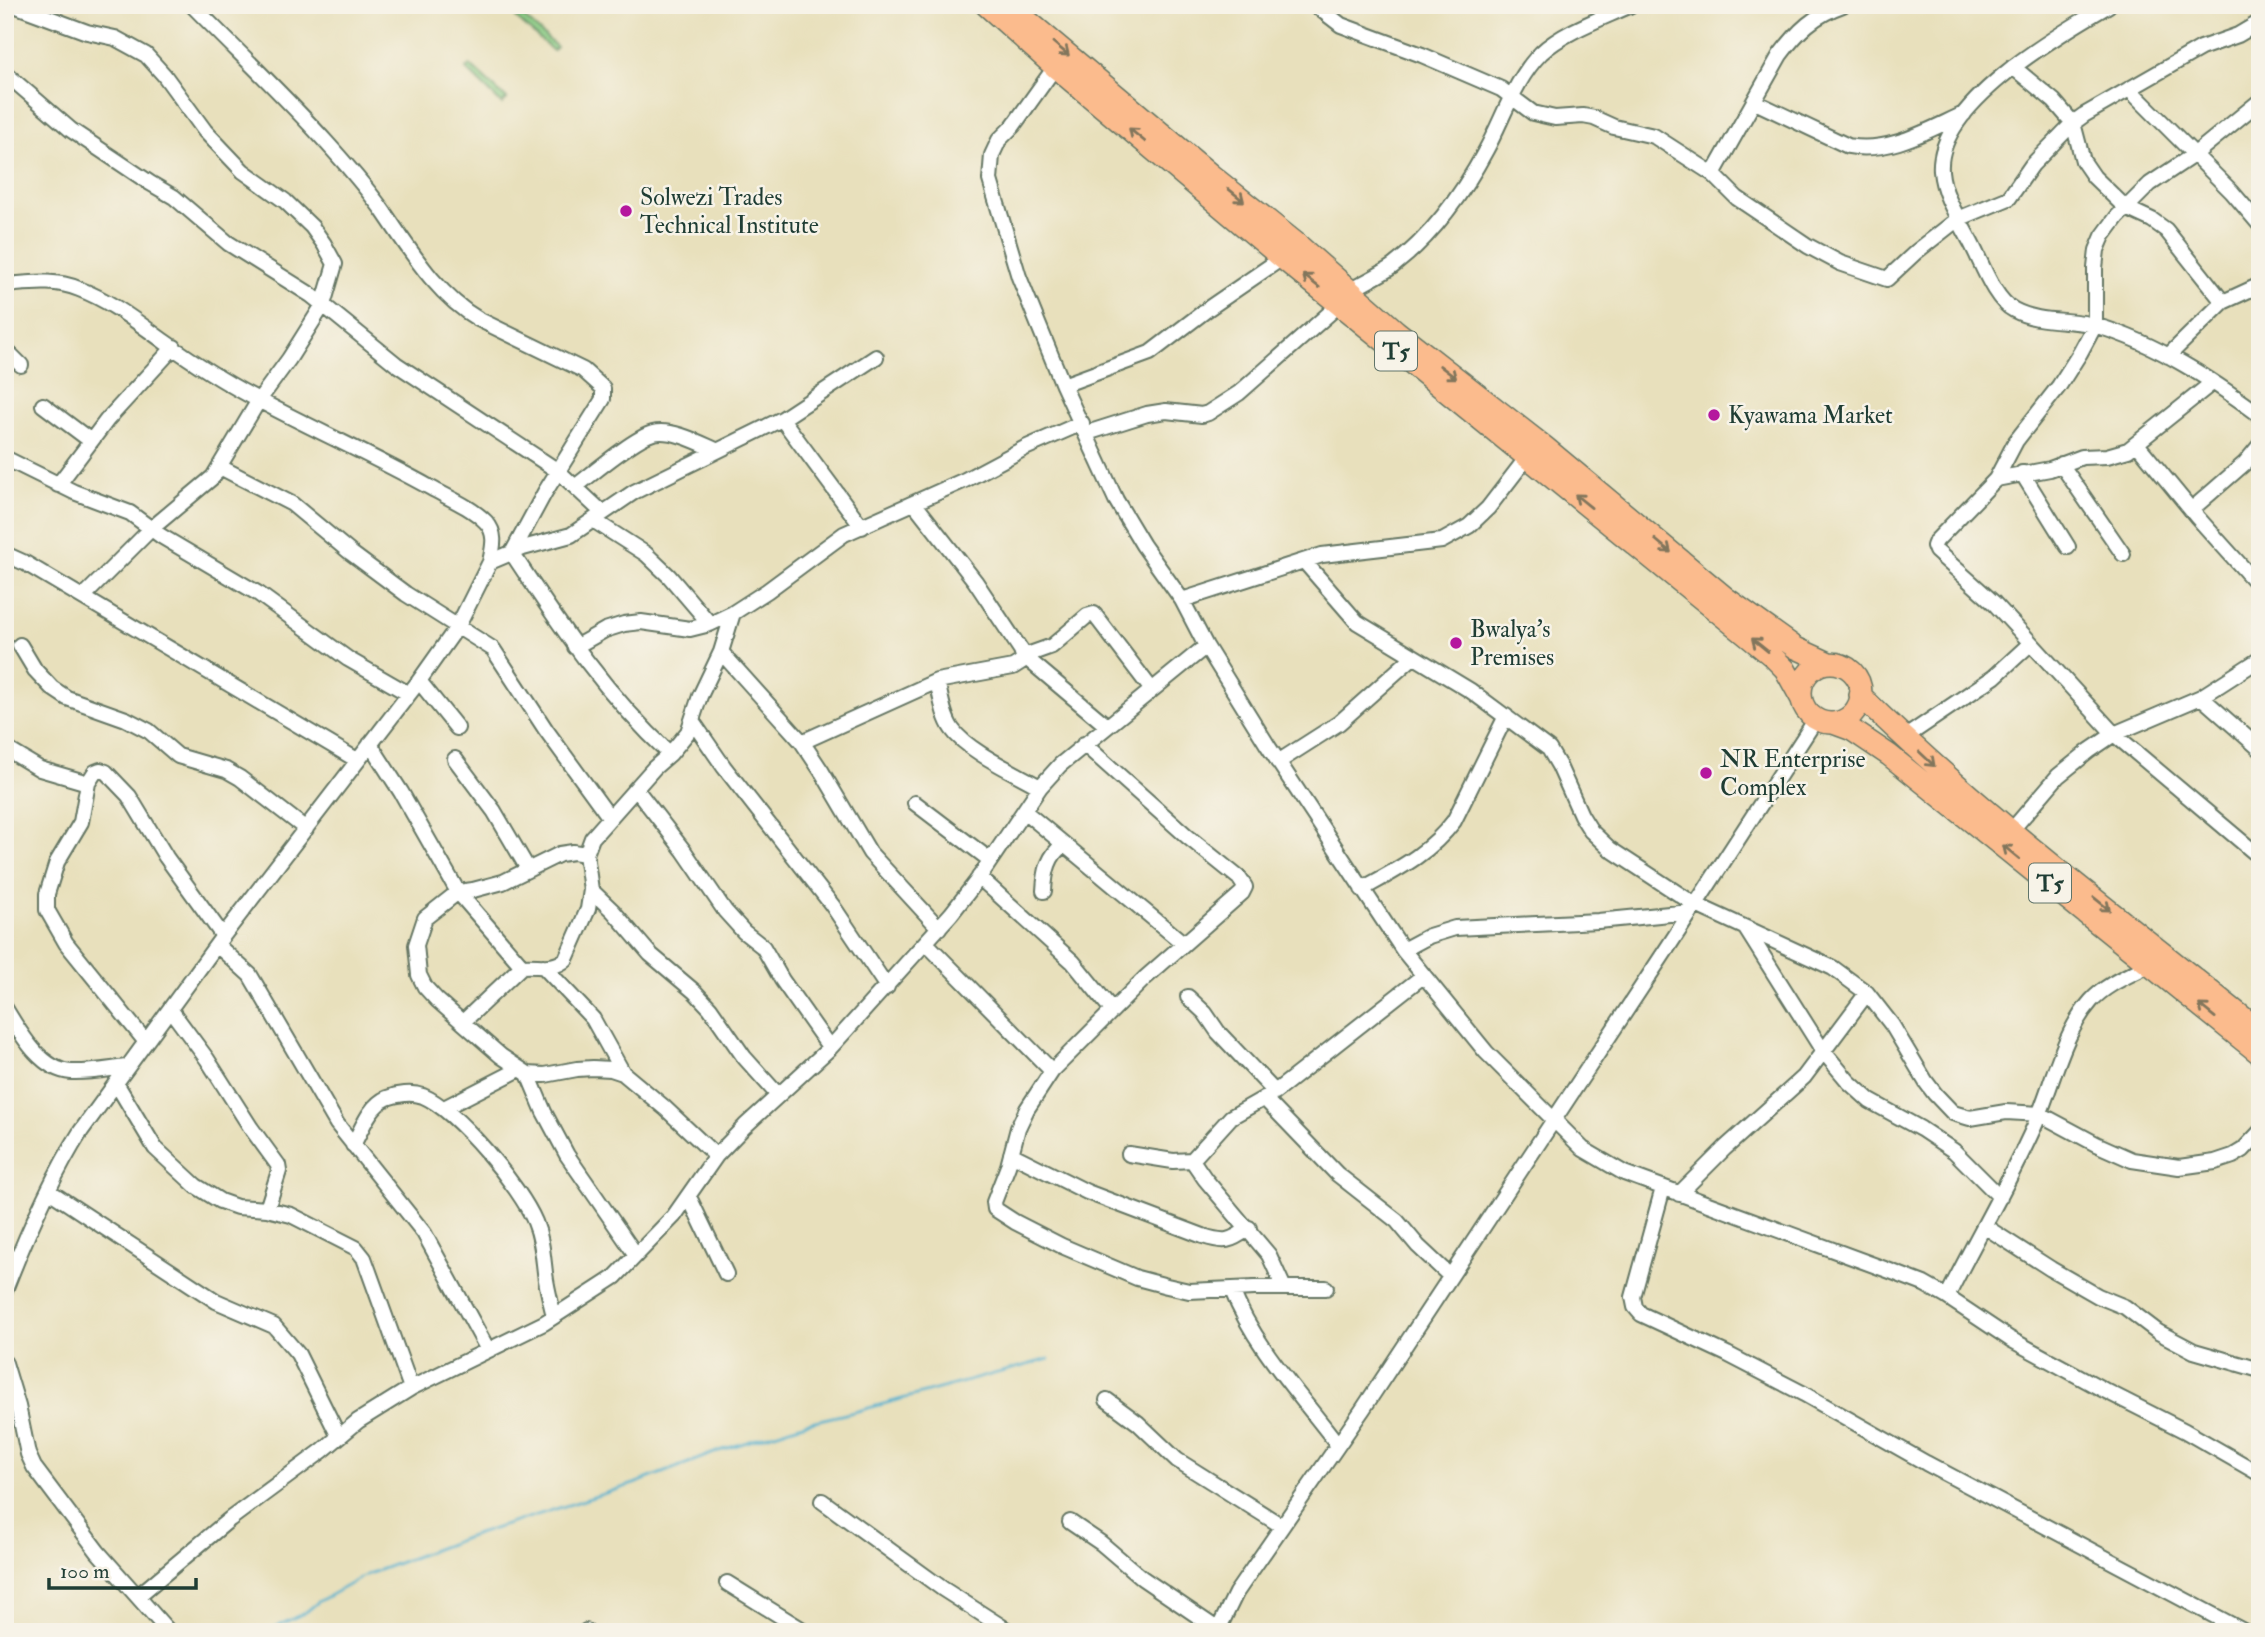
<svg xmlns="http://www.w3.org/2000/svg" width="2265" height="1637" font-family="'IM FELL Double Pica',serif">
	<rect width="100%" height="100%" fill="#f7f3e8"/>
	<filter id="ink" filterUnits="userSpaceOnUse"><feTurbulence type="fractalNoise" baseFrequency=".0143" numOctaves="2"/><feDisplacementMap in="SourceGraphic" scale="14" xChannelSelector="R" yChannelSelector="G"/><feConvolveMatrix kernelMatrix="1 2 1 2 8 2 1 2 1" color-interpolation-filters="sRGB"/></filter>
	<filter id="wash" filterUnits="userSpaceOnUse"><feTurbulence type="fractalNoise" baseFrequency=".00686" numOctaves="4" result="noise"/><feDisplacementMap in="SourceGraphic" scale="28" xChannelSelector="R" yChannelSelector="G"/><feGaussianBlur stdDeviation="1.57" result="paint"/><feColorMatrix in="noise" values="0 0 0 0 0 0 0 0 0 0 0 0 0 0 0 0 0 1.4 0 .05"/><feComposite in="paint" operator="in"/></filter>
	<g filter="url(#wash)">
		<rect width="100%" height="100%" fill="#e8e0bc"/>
		<!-- green -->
		<path fill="#8ccc84" stroke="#56845c" stroke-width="2" d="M 520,14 L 557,47 L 553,51 L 516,18 Z
			M 470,65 L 507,99 L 502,104 L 466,69 Z"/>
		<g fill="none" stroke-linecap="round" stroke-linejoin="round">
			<!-- stream -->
			<path stroke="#51b1d0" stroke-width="2.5" d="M 265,1632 L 306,1612 L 318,1602 L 366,1575 L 468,1537 L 634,1484 L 722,1450 L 806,1423 L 854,1412 L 1049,1359"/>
		</g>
	</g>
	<g filter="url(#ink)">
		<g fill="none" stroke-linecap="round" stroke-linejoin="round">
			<!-- minor casing -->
			<g stroke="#657664" stroke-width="18">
				<path id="minor" d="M 14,5 L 87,32 L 115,38 L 146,55 L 164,75 L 205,131 L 243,171 L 285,201 L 312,227 L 324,244 L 335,264 L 323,305 L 289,359 L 259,400 L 213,477 L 151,529 L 83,597
					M 192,5 C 237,51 284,95 326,142 C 345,163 364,185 381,208 C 409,248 435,294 478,319 L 583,370 L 603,388 L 603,399 L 545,492 L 512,553 C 561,627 604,693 670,754
					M 1315,5 L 1341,25 L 1422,55 L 1501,89 L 1533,113 L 1555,118 L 1583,116 L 1594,118 L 1614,127 L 1654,136 L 1713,174
					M 1843,5 C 1814,15 1798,31 1780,55 L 1713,174 L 1737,198 L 1808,246 L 1840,263 L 1887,279 L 1916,252 L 1958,219 L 2009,198 L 2032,165 L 2073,123 L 2084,115 L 2201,48 L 2238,35 L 2260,22
					M 2109,5 C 2059,34 1936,105 1941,171 C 1943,195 1958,218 1969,239 C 1981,260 1993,299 2014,310 C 2040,324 2071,318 2097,326 C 2156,343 2211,379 2260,415
					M 1055,67 L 1013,126 L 999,140 L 992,155 L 990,180 L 1019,277 L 1063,385 L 1116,500 L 1143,545 L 1182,600 L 1206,646 L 1268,746 L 1403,950 L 1486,1052 L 1583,1149 L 1624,1173 L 1890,1271 L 1924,1284 L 1947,1297 C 1975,1240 2008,1185 2034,1127 C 2052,1087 2062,1034 2091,1001 C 2106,984 2130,975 2149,965
					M 2013,67 L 2054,101 L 2073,123 L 2083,161 L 2094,177 L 2126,208 L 2152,220 L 2166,230 L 2223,302
					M 5,73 L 71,130 L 150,183 L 174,197 L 228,243 L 311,295 L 396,364 L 558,471 L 603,513
					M 2129,89 L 2232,192 L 2260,225
					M 1755,102 L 1848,146 C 1889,154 1928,130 1964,114
					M 5,285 C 31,283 54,279 79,289 C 111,301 137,322 165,342 C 192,361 221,380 251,396 C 310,428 372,455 431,488 C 449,498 471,507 486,522 C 497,534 493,547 490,562
					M 1351,290 C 1365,282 1380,275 1393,266 C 1432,236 1463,193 1486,150 C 1503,119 1515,79 1541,53 C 1563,32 1603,18 1631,5
					M 5,349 L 21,365
					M 2168,356 L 2223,302 L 2260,285
					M 1063,385 L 1150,353 L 1209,308 L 1282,258
					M 43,405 L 91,441
					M 782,419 L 862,527
					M 1087,433 L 1147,414 L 1166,411 L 1202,415 L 1208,413 L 1239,393 L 1340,304
					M 2137,444 L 2197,517 L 2260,587
					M 5,458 L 74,492 L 130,513 L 161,536 L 259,594 L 348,659 L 409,694
					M 2061,464 L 2123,554
					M 220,467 L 292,504 L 351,553 L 406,594 L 493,649 L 546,730 L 610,818
					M 2022,473 L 2068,547
					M 1996,479 L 2050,469 L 2082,457 L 2107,456 L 2128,450 L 2212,383
					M 58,485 L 107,420 L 174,347
					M 575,487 C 592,474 634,438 653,433 C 671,428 700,443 716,450
					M 2191,510 L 2245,463 L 2260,445
					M 593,520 L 646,554 L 669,576 L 710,624
					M 5,554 L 25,563 L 357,760
					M 1304,561 L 1357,622 L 1471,691 L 1549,749 L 1559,766 L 1581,815 L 1591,831 L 1610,849 L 1694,904 L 1833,968 L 1867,993 L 1892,1025 L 1926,1082 L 1935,1094 L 1953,1113 L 1970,1118 L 2006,1112 L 2040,1114 L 2096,1144 L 2132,1160 L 2179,1167 L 2215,1162 L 2233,1156 L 2243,1150 L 2260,1132
					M 1182,600 L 1322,555 L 1442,541 L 1469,526 L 1488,508 L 1528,456
					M 2031,643 L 2114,734 L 2260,857
					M 20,645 L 35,670 L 52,688 L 67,698 L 126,719 L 149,731 L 178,756 L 226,770 L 240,778 L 306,829
					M 575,647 L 605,630 L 624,624 L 641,622 L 690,629 L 710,624 L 733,613 L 767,591 L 844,534 L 965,480 L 1025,448 L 1082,423
					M 721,652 L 802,742 L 822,772 L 870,853 L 939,928
					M 1024,656 L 1052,646 L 1087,616 L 1094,614 L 1152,690
					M 1024,656 L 1107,726
					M 419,681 L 457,728
					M 937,681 C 941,697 943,716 952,729 C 967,751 1016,773 1040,787
					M 2201,697 L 2260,749
					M 693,722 L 724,767 L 832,905 L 887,987
					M 1904,738 L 1994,677 L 2031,643 L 1994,603 L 1936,551 L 1934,546 L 1936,541 L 1996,479 L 2016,441 L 2059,386 L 2080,353 L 2095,325 L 2095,268 L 2097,250 L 2103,236 L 2117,217 L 2150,184 L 2195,154 L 2260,101
					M 802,742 L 937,681 L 1013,667 L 1024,660 L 1021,650 L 975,581 L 914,503
					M 370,744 L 401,792 L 458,892 L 522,966
					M 1084,744 L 1188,837 L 1239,878 L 1245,887 L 1242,893 L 1145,978 L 1052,1071 L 1027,1109 L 1018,1128 L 1008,1166 L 994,1202 L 995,1209 L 1015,1222 L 1062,1246 L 1137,1278 L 1167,1286 L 1189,1291 L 1254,1288 L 1326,1288
					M 5,748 L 40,769 L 88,783
					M 455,759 L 494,811 L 528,869
					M 1278,762 L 1339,723 L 1413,657
					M 636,789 L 684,851 L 725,911 L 744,932 L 763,947 L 782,980 L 830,1048
					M 915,803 L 990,860
					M 1024,811 L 1183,943
					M 2011,831 L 2058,776 L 2089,751 L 2114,734 L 2201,697 L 2260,659
					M 586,854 L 573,852 L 560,854 L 503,882 L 473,890 L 458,892 L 425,918 L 416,945 L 419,975 L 425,987 L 437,1000 L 501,1056 L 528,1074 L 545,1075 L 577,1069 L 593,1068 L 611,1069 L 623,1073 L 665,1108 L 716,1156
					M 979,877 L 1073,962 L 1112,1010
					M 1362,889 C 1398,869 1429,854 1454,821 L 1506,716
					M 591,890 L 613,911 L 650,954 L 695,992 L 710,1008 L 744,1057 L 778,1095
					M 1044,891 C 1045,871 1048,856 1064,844
					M 1746,929 L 1823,1051 L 1849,1082 L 1870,1101 L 1921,1129 L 1954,1151 L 2000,1197
					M 926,943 L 1052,1071
					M 217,945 L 250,975 L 337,1124 L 424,1233 L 488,1350
					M 1403,950 L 1429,936 L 1455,928 L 1598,921 L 1690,912
					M 543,966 L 593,1019 L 623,1073
					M 1188,997 L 1205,1013 L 1218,1032 L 1275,1092
					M 5,1008 C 20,1032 40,1070 71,1072 C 89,1073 109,1069 127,1067
					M 170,1009 L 207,1059 L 251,1128 L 278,1165 L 279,1171 L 267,1209
					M 463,1022 L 522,966 C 538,964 553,971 566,959 L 588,909 L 591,890 L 586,854 L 592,838 L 654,768 L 670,754 L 688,732 L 700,696 L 721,652 L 733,613
					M 146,1042 L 66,943 L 47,910 L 47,894 L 57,862 L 81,822 L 88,783 L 95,772 L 100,770 L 106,772 L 129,796 L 166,857 L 223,936
					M 528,1074 L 544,1112 L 567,1155 L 636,1255
					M 116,1083 L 155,1148 L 196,1186 L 220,1201 L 237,1207 L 267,1209 L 291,1215 L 356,1248 L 364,1258 L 411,1388
					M 1264,1098 L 1337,1174 L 1397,1221 L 1418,1246 L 1450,1276
					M 444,1108 L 520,1069
					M 353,1145 C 362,1129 369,1106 387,1098 C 397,1094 412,1092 423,1096 C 457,1110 521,1188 535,1222 C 543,1241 543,1260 546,1280 C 548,1292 551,1304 554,1316
					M 1011,1154 L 1087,1192 L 1203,1236 C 1225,1243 1230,1242 1249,1228
					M 1129,1154 L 1173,1161 L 1192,1160 L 1231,1117 L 1275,1092 L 1423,976
					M 1192,1160 L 1205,1179 L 1269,1255 L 1284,1288
					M 1663,1188 L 1633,1297 L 1635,1307 L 1641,1314 L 1727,1354 L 1804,1394 L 1926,1463 L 2245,1632
					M 49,1191 L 216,1301 L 274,1326 L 298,1354 L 339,1437
					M 1679,1194 L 1725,1148 L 1804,1077 L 1867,993
					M 689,1197 L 726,1274
					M 1984,1226 L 2051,1269 L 2098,1296 L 2125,1307 L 2158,1332 L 2194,1351 L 2260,1370
					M 5,1290 C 26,1236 50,1180 81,1131 L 223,936 L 419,681 L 458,626 L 490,562 L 523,548 L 571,535 L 634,492 L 782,419 L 876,357
					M 1232,1290 C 1253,1345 1302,1397 1338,1445
					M 1947,1297 L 2010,1339 L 2104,1390 L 2185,1431 L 2260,1474
					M 5,1363 L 18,1406 L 28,1454 L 34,1467 L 98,1552 L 169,1632
					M 1107,1400 L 1138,1423 L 1177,1460 L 1282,1526
					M 822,1501 L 943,1589 L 1010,1632
					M 1070,1522 L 1101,1543 L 1142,1578 L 1217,1629 L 1215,1632
					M 727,1583 L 806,1632
					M 138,1596 L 230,1519 L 322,1451 L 358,1421 L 411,1388 L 544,1323 L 615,1277 L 674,1216 L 716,1156 L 745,1126 L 830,1048 L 951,914 L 976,882 L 1040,787 L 1060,765 L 1206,646
					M 586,1631 L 587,1632
					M 1217,1632 L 1236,1593 L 1363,1409 L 1670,944 L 1816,719"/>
			</g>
			<!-- highway casing -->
			<g stroke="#657664" stroke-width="24">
				<path id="highway" d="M 986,5 L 1055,67 L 1282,258 L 1772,656 L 1785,669 L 1801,698
					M 1009,5 L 1211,175 L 1296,243 L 1396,331 L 1546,448 L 1726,598 L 1796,648 L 1829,663
					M1801 693a30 30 0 1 1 60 0a30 30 0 1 1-60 0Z
					M 1860,695 C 1984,817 2124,921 2260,1031
					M 1833,723 L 1852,730 L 1889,755 L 2260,1054"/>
			</g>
			<!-- minor -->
			<use href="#minor" stroke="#fff" stroke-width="14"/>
			<!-- highway -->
			<use href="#highway" stroke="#fbbb8d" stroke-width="21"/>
		</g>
		<!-- one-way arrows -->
		<defs><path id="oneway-shaft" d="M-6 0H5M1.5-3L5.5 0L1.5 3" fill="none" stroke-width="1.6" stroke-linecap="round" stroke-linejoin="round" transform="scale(1.75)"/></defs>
		<g stroke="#82765c">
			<use href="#oneway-shaft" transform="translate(1061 49) rotate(40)"/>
			<use href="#oneway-shaft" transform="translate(1137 135) rotate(-140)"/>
			<use href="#oneway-shaft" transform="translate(1236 195) rotate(39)"/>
			<use href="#oneway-shaft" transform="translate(1311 281) rotate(-142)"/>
			<use href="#oneway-shaft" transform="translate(1448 372) rotate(38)"/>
			<use href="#oneway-shaft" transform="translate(1583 501) rotate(-141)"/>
			<use href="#oneway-shaft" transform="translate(1663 546) rotate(40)"/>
			<use href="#oneway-shaft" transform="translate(1760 645) rotate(-141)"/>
			<use href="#oneway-shaft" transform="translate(1927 759) rotate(43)"/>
			<use href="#oneway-shaft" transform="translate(2011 852) rotate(-141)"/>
			<use href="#oneway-shaft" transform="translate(2102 904) rotate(39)"/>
			<use href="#oneway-shaft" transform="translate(2207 1011) rotate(-141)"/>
		</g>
	</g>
	<!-- markers -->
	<g fill="#b5179e" stroke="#f7f3e8" stroke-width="2.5">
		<circle cx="626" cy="211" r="7"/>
		<circle cx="1714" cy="415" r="7"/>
		<circle cx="1456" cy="643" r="7"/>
		<circle cx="1706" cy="773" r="7"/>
	</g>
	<g text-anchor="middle" stroke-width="5" stroke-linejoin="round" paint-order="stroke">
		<!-- shield labels -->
		<g fill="#f7f3e8" stroke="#60746a" stroke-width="2">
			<rect x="1375" y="331.5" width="42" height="39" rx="5"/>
			<rect x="2029" y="863.5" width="42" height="39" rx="5"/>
		</g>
		<g font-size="23" font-weight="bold" fill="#1f3d34">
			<text x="1396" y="359">T5</text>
			<text x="2050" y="891">T5</text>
		</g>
		<!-- poi labels -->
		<g font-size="24" fill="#1f3d34" stroke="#f7f3e8" text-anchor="start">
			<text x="640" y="205">Solwezi Trades<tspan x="640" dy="28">Technical Institute</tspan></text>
			<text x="1728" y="423">Kyawama Market</text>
			<text x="1470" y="637">Bwalya's<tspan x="1470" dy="28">Premises</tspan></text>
			<text x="1720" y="767">NR Enterprise<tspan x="1720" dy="28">Complex</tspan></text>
		</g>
	</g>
	<!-- margin -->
	<rect width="2265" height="1637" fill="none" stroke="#f7f3e8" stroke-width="28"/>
	<!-- scale -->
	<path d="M49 1578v10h147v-10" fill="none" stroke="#1f3d34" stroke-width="3.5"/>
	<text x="60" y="1578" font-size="21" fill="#1f3d34" stroke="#f7f3e8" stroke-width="5" paint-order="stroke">100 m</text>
</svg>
